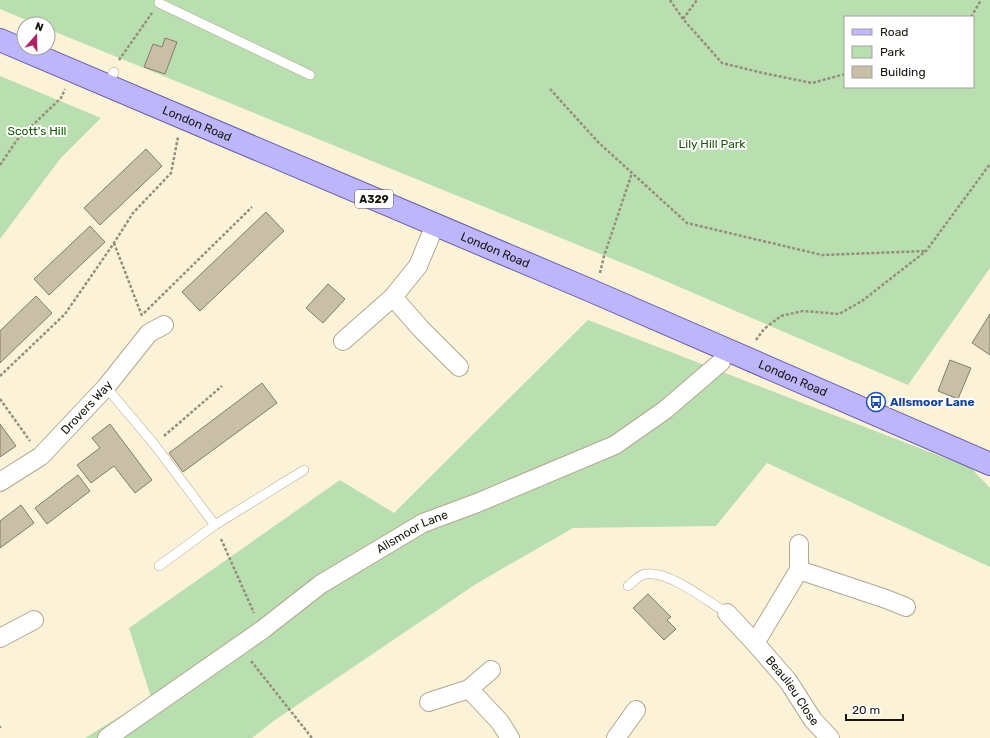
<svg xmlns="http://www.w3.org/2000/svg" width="990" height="738" font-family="Rubik,sans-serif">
	<rect width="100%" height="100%" fill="#fcf2d8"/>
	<!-- green -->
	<path fill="#b9dfb0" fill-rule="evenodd" d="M 0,0 L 990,0 L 990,268 L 908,385 L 642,271 L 48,29 L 48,24 L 36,24 L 0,9 ZM 845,17 L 973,17 L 973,87 L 845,87 Z
		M 0,76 L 101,118 L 60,159 L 0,239 Z
		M 588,320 L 971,468 L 990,488 L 990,567 L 767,463 L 716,526 L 573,528 L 476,584 L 275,720 L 252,738 L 85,738 L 151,697 L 129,628 L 340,480 L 394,513 Z"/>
	<!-- building -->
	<path fill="#c8bfa6" stroke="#867d66" d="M 165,38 L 177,42 L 165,74 L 144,67 L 153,44 L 162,47 Z
		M 146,149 L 162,166 L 100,225 L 84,208 Z
		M 266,212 L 284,231 L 200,311 L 182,292 Z
		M 90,226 L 105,242 L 49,295 L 34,279 Z
		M 328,284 L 345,299 L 323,323 L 306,308 Z
		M 36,296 L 52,313 L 0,363 L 0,331 Z
		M 990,314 L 990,355 L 972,343 Z
		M 950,360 L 971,368 L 958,399 L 938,391 Z
		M 262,383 L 277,403 L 183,472 L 169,453 Z
		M 0,424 L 16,446 L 0,457 Z
		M 110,424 L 152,480 L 135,493 L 114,466 L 91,483 L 77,465 L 100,448 L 92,438 Z
		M 78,475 L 90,491 L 47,524 L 35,508 Z
		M 21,505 L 34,523 L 0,548 L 0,521 Z
		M 648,594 L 671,617 L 667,620 L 676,629 L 664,640 L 633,608 Z"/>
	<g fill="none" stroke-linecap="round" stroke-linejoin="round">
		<!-- lane casing -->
		<g stroke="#b1a890" stroke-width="10">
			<path id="lane" d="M 159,3 L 310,75
				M 108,85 L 114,72
				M 106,387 L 154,444 L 215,525
				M 159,566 L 215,525 L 304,470
				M 628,586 C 633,582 640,574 646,574 C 670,571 707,601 727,613"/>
		</g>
		<!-- street casing -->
		<g stroke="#b1a890" stroke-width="20">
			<g id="street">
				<path d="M 393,297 L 421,329 L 459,367"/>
				<path d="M 343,341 L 393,297 L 418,266 L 435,225"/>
				<path id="s1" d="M 0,482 L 41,456 L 106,387 L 149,333 L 164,325"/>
				<path id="s2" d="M 799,544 L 799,570 L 755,643 L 788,681 L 813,720 L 830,738"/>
				<path d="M 799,570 L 886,599 L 906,607"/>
				<path d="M 727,613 L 755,643"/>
				<path d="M 0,638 L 34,620"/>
				<path d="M 469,689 L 500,722 L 510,738"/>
				<path d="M 429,702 L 469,689 L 491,670"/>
				<path id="s3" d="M 107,738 L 262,630 L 321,584 L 423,523 L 477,503 L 615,445 L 665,410 L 721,362"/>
				<path d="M 616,738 L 636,710"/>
			</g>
		</g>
		<!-- primary casing -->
		<g stroke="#685ea7" stroke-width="24">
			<g id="primary">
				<path id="s4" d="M 0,40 L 594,292 L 990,464"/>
			</g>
		</g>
		<!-- path -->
		<path stroke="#958e7c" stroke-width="2.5" stroke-dasharray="3 2" stroke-linecap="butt" d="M 670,0 L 683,19 L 722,63 L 763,73 L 812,83 L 845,74
			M 971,17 L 981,0
			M 683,19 L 697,0
			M 119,60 L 152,13
			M 550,89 L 598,142 L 687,223 L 822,255 L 926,251
			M 0,165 L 17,140 L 61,98 L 65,89
			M 114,243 L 142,316
			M 600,273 L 604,256 L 632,173
			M 144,313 L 252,207
			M 756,340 L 764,329 L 781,316 L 803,311 L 839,314 L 862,301 L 926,251 L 990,164
			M 0,376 L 65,314 L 114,243 L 133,213 L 171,173 L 178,137
			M 0,399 L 30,441
			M 164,436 L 222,386
			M 221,539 L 254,613
			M 251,661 L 312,738
			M 0,726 L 0,728"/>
		<!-- lane -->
		<use href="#lane" stroke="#fff" stroke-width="9"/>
		<!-- street -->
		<use href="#street" stroke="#fff" stroke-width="18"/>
		<!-- primary -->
		<use href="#primary" stroke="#beb6fd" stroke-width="22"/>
	</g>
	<!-- icons -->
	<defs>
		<g id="bus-ring" transform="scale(1)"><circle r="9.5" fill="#fff" stroke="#1a4fb4" stroke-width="1.5"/><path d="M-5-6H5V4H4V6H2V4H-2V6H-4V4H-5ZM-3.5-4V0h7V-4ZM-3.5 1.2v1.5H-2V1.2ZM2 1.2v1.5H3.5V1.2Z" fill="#1a4fb4"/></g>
	</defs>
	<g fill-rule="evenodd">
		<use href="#bus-ring" x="876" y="402"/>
	</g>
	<g text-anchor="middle" stroke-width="4" stroke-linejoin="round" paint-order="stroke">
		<!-- shield labels -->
		<rect fill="#fff" stroke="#5e5b55" stroke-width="1" x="355" y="190" width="38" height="18" rx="3"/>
		<g font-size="11" font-weight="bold" fill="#19150c">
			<text x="374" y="203">A329</text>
		</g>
		<!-- street labels -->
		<g font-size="12" fill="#19150c" stroke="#fff">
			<text dy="4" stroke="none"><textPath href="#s4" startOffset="214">London Road</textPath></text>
			<text dy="4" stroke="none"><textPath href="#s4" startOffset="538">London Road</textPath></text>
			<text dy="4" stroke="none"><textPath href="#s4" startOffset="862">London Road</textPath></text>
			<text dy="4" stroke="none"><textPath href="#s1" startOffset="115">Drovers Way</textPath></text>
			<text dy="4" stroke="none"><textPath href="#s3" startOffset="369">Allsmoor Lane</textPath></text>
			<text dy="4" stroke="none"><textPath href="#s2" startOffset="172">Beaulieu Close</textPath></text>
		</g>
		<!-- park labels -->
		<g font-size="12" fill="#185505" stroke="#fff">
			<text x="37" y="135">Scott's Hill</text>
			<text x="712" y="148">Lily Hill Park</text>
		</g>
		<!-- transit labels -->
		<g font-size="12" font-weight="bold" fill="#164399" stroke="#fff" text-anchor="start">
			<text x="890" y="406">Allsmoor Lane</text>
		</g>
	</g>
	<!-- legend -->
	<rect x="844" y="16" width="130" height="72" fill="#ffffff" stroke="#a3a19e"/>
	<rect x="852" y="29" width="20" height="6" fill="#beb6fd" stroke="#a3a19e"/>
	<text x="880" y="36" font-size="12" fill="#19150c">Road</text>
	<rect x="852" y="46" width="20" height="12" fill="#b9dfb0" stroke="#a3a19e"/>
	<text x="880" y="56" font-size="12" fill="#19150c">Park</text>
	<rect x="852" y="66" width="20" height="12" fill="#c8bfa6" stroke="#a3a19e"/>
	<text x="880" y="76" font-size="12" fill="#19150c">Building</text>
	<!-- north arrow -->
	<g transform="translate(36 36) rotate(20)"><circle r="19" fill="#ffffff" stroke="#a3a19e"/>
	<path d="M0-3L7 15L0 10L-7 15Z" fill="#ad2365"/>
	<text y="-6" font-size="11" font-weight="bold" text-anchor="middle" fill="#19150c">N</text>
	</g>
	<!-- scale -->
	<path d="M846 714v6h57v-6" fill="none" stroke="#19150c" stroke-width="2"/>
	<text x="852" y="714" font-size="12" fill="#19150c" stroke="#ffffff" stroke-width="3" paint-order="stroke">20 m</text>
</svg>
